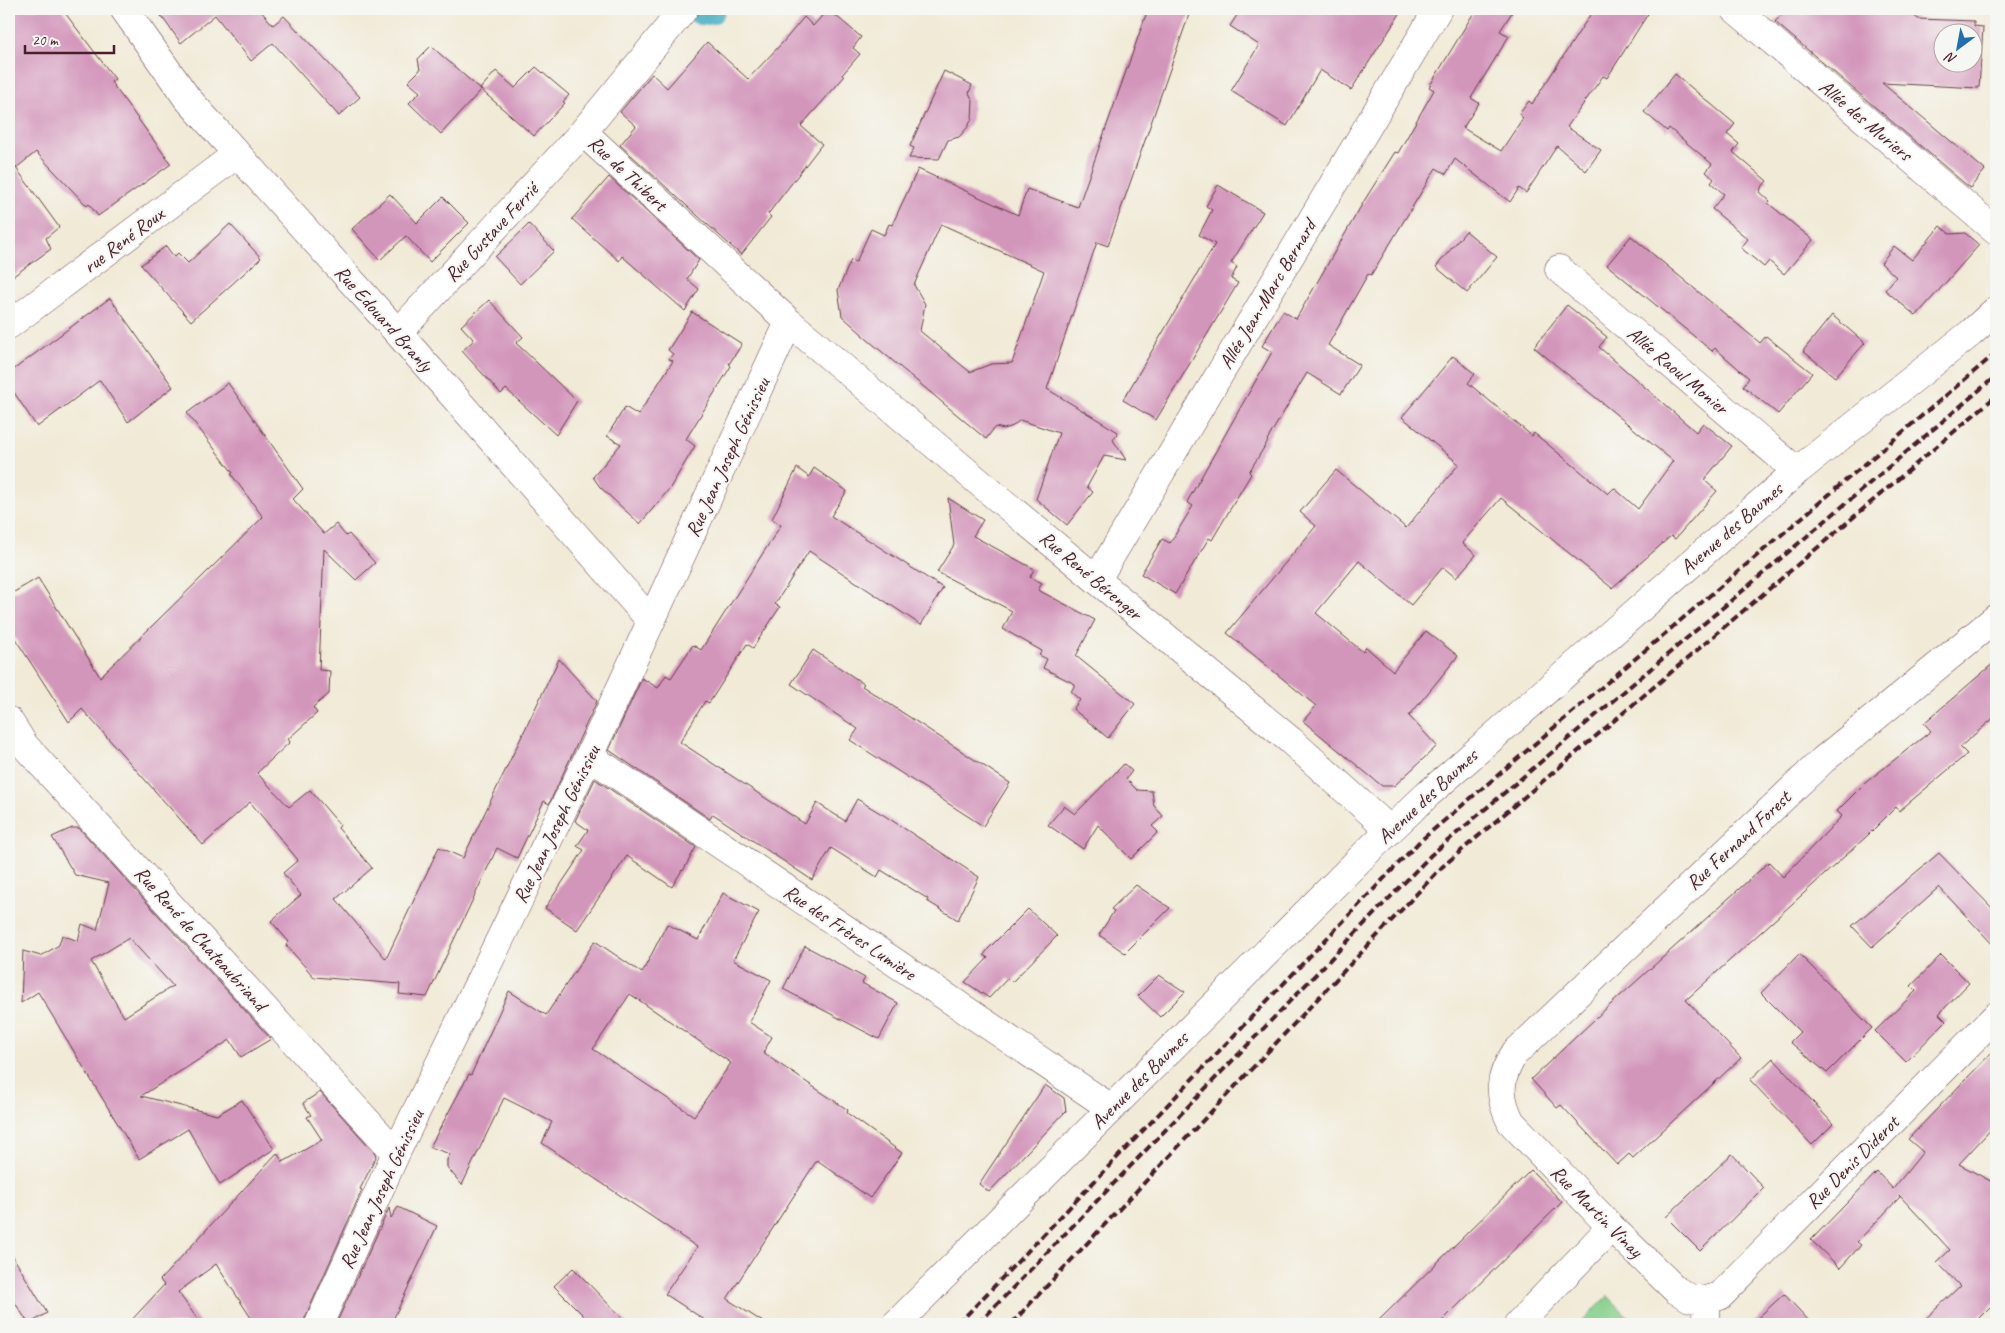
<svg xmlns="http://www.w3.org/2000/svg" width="2005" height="1333" font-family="Caveat,sans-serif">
	<rect width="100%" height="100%" fill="#f6f6f2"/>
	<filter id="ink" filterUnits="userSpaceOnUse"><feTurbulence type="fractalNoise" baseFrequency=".02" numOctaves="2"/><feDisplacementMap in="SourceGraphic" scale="10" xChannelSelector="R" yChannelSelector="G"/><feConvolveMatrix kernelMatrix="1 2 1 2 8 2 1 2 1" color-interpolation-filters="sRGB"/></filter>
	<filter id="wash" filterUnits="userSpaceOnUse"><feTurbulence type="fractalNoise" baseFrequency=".0096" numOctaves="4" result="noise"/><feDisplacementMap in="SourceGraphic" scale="20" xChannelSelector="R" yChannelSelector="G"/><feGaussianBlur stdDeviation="1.12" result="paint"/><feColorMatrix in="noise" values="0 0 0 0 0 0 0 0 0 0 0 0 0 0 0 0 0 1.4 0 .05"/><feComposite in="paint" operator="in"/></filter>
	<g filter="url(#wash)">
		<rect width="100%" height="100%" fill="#f1ead7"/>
		<!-- green -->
		<path fill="#86d08d" stroke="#68785c" d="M 1608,1296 L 1635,1324 L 1580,1324 Z"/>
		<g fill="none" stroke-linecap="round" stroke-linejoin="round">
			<!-- canal -->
			<path stroke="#43aec1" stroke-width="31" d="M 702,10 L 710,9"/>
		</g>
		<g id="blocks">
			<!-- building -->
			<path fill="#d396bb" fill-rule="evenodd" d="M 9,9 L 62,9 L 115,79 L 111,82 L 171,164 L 98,216 L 89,204 L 87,206 L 36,152 L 16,168 L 59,227 L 46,238 L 51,249 L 9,279 Z
				M 156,9 L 259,9 L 273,25 L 284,16 L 360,97 L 339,116 L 273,43 L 251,61 L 215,15 L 181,43 Z
				M 828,9 L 861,37 L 853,48 L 860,54 L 842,75 L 844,77 L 801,126 L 822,144 L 768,214 L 771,217 L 741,255 L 620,145 L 636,126 L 620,112 L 652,74 L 667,88 L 707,42 L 748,79 L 784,41 L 804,17 L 813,26 Z
				M 1148,9 L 1191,9 L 1108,246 L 1097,242 L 1047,389 L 1118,432 L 1113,440 L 1126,460 L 1104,456 L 1087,487 L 1093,492 L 1067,525 L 1036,499 L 1059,433 L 1020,420 L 1013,426 L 1004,429 L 995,427 L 986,439 L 862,335 L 862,334 L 842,316 L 838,290 L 851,260 L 856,262 L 871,229 L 884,235 L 889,224 L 892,225 L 918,169 L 1018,215 L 1027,189 L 1078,207 ZM 941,224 L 1044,271 L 1012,363 L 991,364 L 970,372 L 920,331 L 925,304 L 914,285 Z
				M 1241,9 L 1403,9 L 1351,90 L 1320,70 L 1287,126 L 1231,91 L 1259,45 L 1230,26 Z
				M 1476,9 L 1514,9 L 1500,31 L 1509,36 L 1471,98 L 1479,103 L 1463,128 L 1501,151 L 1523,118 L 1519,114 L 1529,101 L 1532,104 L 1594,9 L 1651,9 L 1607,78 L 1603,76 L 1567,127 L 1601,150 L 1586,171 L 1557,146 L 1526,193 L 1519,188 L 1510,202 L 1455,159 L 1446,174 L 1436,168 L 1371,275 L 1368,274 L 1328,345 L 1360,365 L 1341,394 L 1307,373 L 1267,440 L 1268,441 L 1249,472 L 1251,474 L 1212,540 L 1209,538 L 1175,594 L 1141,574 L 1162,539 L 1170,543 L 1193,506 L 1187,502 L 1272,352 L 1262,346 L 1283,311 L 1296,319 L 1364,201 L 1395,152 L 1398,153 L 1434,90 L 1429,87 Z
				M 1786,9 L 1907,9 L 1918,19 L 1974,21 L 1974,26 L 1983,27 L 1979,88 L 1882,83 L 1985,170 L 1970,188 L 1775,22 ZM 1942,32 L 1972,32 L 1972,62 L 1942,62 Z
				M 431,46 L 481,90 L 441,134 L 409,103 L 420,92 L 408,82 L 420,70 L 418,59 Z
				M 536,67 L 569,95 L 563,102 L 565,103 L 534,136 L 480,89 L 496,71 L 515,88 Z
				M 944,71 L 972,85 L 969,93 L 973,101 L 972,119 L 967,128 L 959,137 L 948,140 L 939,159 L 909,158 L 914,148 L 910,146 Z
				M 1675,74 L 1735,124 L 1727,134 L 1739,144 L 1733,152 L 1767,181 L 1761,188 L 1760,192 L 1770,201 L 1768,203 L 1813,240 L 1784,274 L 1769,261 L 1764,267 L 1741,248 L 1748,239 L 1712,209 L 1724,194 L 1711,183 L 1714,179 L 1706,172 L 1712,164 L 1669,128 L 1667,131 L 1644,112 Z
				M 609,177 L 699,260 L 687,279 L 699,289 L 685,311 L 622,256 L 619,261 L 572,219 Z
				M 1218,185 L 1263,212 L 1231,263 L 1237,267 L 1231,279 L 1238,283 L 1156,420 L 1123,400 L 1215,244 L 1199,235 L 1212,210 L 1206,206 Z
				M 390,194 L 417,223 L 443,197 L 469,223 L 430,262 L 406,236 L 380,260 L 352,229 Z
				M 230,224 L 261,258 L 191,321 L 141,265 L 166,246 L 174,257 L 178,253 L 188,263 Z
				M 529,224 L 554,251 L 520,284 L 495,257 Z
				M 1940,226 L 1950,234 L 1965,233 L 1979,245 L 1916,316 L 1885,290 L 1896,277 L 1881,263 L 1894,246 L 1912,260 Z
				M 1466,231 L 1497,257 L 1467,293 L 1436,267 Z
				M 1631,236 L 1760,343 L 1766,336 L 1812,373 L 1778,414 L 1743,386 L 1749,378 L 1715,348 L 1712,351 L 1607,265 Z
				M 110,298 L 173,387 L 128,422 L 100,380 L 37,427 L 9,385 L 9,373 Z
				M 489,300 L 523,337 L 516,343 L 577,401 L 556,435 L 506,389 L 501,394 L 462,351 L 474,340 L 461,326 Z
				M 1567,305 L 1607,337 L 1599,347 L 1696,432 L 1703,423 L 1732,446 L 1704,480 L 1717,491 L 1675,539 L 1671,536 L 1612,588 L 1501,498 L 1462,543 L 1476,555 L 1456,578 L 1443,567 L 1411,605 L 1359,561 L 1316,613 L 1363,652 L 1366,647 L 1393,671 L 1426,631 L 1458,656 L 1409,716 L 1437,746 L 1394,786 L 1382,786 L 1303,721 L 1316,706 L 1227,633 L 1316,526 L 1300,512 L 1336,470 L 1406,528 L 1459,464 L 1402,417 L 1453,356 L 1475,374 L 1468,383 L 1532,436 L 1534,433 L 1608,494 L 1614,488 L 1638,509 L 1673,461 L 1534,347 Z
				M 692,312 L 742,344 L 729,364 L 731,366 L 686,439 L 695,446 L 670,488 L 640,524 L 600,487 L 593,477 L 621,444 L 607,436 L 625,407 L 638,415 L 673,361 L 669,359 L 673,354 L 668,350 Z
				M 1832,315 L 1865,343 L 1835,377 L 1803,351 Z
				M 228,383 L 303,489 L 293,499 L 324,534 L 336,524 L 346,536 L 349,534 L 375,563 L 356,580 L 324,549 L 319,670 L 330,671 L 329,694 L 313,707 L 317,713 L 288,739 L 290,742 L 257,773 L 289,807 L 310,790 L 340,825 L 338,828 L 372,868 L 336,899 L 386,959 L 439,847 L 463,858 L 559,659 L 597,701 L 549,804 L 544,801 L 517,858 L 497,848 L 427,997 L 399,994 L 400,984 L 314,977 L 286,945 L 289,942 L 271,921 L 301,895 L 283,873 L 298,860 L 250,802 L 203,845 L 82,709 L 69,722 L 9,629 L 9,595 L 38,578 L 100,677 L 263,517 L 231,474 L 233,473 L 187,413 Z
				M 797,468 L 809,477 L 814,468 L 847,491 L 831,516 L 943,588 L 921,625 L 809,551 L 775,604 L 780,607 L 753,648 L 747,644 L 709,703 L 705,701 L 680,742 L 805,824 L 817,803 L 845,821 L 857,799 L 885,816 L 979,877 L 958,920 L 927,901 L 928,899 L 881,870 L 877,877 L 831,848 L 812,880 L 713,814 L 710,819 L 609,750 L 642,678 L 658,688 L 666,675 L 671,678 L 693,645 L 701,650 L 781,525 L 772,519 Z
				M 948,498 L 983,520 L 973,536 L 1034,569 L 1030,577 L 1042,583 L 1038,590 L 1095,620 L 1076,656 L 1135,704 L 1108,738 L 1073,709 L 1080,700 L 1071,692 L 1075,684 L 1043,668 L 1047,659 L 1039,655 L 1042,651 L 1003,629 L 1012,611 L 937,572 L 954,545 Z
				M 813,650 L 864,684 L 862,686 L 1010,783 L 983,826 L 850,740 L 858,729 L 791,684 Z
				M 1996,661 L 1996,716 L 1960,747 L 1967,754 L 1899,811 L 1896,807 L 1867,836 L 1686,1000 L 1741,1058 L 1633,1158 L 1629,1154 L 1617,1165 L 1561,1105 L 1557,1108 L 1531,1079 L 1610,1005 L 1769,862 L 1783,877 L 1842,816 L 1837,811 L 1865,783 L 1931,731 L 1924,723 Z
				M 1124,764 L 1132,771 L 1126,779 L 1137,790 L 1152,791 L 1154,806 L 1163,816 L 1152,826 L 1158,832 L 1131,859 L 1098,825 L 1083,849 L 1048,825 L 1064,806 L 1075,814 Z
				M 595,779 L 696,847 L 683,871 L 682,870 L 672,887 L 627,856 L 577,930 L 545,908 L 584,850 L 577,846 L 588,830 L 575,821 Z
				M 72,828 L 79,828 L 271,1039 L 241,1057 L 230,1040 L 141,1096 L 217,1115 L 242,1100 L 274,1149 L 220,1185 L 188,1129 L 139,1159 L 38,992 L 21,1003 L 23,951 L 41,956 L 59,945 L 62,935 L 78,941 L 82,924 L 97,930 L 109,883 L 75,875 L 52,837 ZM 129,938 L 173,986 L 124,1017 L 91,961 Z
				M 1939,853 L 1996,912 L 1996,948 L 1939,887 L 1872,947 L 1852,926 Z
				M 1136,885 L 1170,908 L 1125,953 L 1099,935 L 1114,911 L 1111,909 Z
				M 723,893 L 759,912 L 733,960 L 771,980 L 749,1022 L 772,1037 L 763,1053 L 848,1110 L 847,1113 L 902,1153 L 870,1198 L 817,1160 L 727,1299 L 766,1324 L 711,1324 L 665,1294 L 697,1247 L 542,1143 L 552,1122 L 504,1098 L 462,1185 L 447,1167 L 447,1160 L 450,1154 L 430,1147 L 469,1074 L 471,1075 L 509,991 L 546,1015 L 595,941 L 642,973 L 667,924 L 698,940 ZM 630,994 L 731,1063 L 694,1116 L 593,1049 Z
				M 1028,909 L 1057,936 L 1012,982 L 1008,978 L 989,998 L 965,982 L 988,958 L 984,955 L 988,949 Z
				M 805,946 L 865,978 L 862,983 L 898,1003 L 879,1039 L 783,989 Z
				M 1799,954 L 1872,1028 L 1827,1073 L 1790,1042 L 1800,1032 L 1761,993 Z
				M 1941,955 L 1969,983 L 1939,1014 L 1946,1021 L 1906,1062 L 1875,1031 L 1916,991 L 1911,986 Z
				M 1159,975 L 1185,992 L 1160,1017 L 1138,996 Z
				M 1996,1048 L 1996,1124 L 1959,1164 L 1996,1184 L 1996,1301 L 1973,1324 L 1920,1324 L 1960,1286 L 1937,1262 L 1950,1250 L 1899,1195 L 1900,1197 L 1857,1242 L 1861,1245 L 1840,1268 L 1811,1240 L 1877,1172 L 1893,1189 L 1923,1152 L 1908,1139 Z
				M 1773,1058 L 1833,1124 L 1812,1145 L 1750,1080 Z
				M 1045,1085 L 1064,1098 L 1066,1111 L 989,1192 L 979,1184 Z
				M 320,1092 L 375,1153 L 376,1157 L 360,1189 L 362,1190 L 305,1318 L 304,1324 L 255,1324 L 216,1264 L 178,1292 L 201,1324 L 128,1324 L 164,1285 L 160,1280 L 277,1153 L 283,1162 L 322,1140 L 307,1117 L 311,1115 L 303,1103 Z
				M 1732,1154 L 1764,1188 L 1700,1251 L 1666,1217 Z
				M 1531,1170 L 1562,1202 L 1439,1324 L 1375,1324 Z
				M 398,1207 L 437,1226 L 391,1324 L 336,1324 L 389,1208 L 391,1218 Z
				M 9,1250 L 47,1313 L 29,1324 L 9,1294 Z
				M 573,1268 L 583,1278 L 628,1324 L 592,1324 L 554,1286 Z
				M 1784,1294 L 1812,1324 L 1751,1324 Z"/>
		</g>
	</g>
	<g filter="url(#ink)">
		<use href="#blocks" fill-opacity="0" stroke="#633d45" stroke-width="1"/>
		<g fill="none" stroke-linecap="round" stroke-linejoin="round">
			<!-- minor casing -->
			<g stroke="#633d45" stroke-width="29">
				<path id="minor" d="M 124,9 L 187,98 L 398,333 L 651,621
					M 1735,9 L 1996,231
					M 583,132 L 789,322 L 999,499 L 1290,740 L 1390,830
					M 1559,269 L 1797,471
					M 9,325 L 237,154
					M 398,333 L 583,132 L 684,9
					M 1097,579 L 1438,9
					M 1996,618 L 1823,760 L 1515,1053 C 1498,1078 1498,1096 1511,1122 L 1611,1227 L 1676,1290 L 1690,1298 L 1705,1300 L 1720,1296 L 1996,1016
					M 9,721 L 25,746 L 396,1153
					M 589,756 L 1111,1108
					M 1705,1300 L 1707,1324
					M 319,1324 L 396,1153 L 589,756 L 789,322
					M 896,1324 L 1369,850 L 1428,794 L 1797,471 L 1971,333 L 1996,310
					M 1518,1324 L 1611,1227"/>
			</g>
			<!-- minor -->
			<use href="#minor" stroke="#fff" stroke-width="28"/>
			<!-- rail -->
			<path stroke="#4a1f2b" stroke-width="4" stroke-dasharray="8 4" stroke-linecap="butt" d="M 958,1324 L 1419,842 L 1996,353
				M 978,1324 L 1431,855 L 1996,376
				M 1011,1324 L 1442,867 L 1996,396"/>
		</g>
	</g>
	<g text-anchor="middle" stroke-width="4" stroke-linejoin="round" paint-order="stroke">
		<!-- street labels -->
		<g font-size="20" fill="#4a1f2b" stroke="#f6f6f2">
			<text transform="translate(1866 120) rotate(40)" y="7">Allée des Muriers</text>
			<text transform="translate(628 173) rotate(43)" y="7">Rue de Thibert</text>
			<text transform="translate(491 232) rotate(-47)" y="7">Rue Gustave Ferrié</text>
			<text transform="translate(123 240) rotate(-37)" y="7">rue René Roux</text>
			<text transform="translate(1267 294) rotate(-59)" y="7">Allée Jean-Marc Bernard</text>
			<text transform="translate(384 318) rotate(48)" y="7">Rue Edouard Branly</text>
			<text transform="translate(1678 370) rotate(40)" y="7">Allée Raoul Monier</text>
			<text transform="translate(727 457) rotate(-65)" y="7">Rue Jean Joseph Génissieu</text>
			<text transform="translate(1731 528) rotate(-41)" y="7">Avenue des Baumes</text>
			<text transform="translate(1091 575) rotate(40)" y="7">Rue René Bérenger</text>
			<text transform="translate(1427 796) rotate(-43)" y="7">Avenue des Baumes</text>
			<text transform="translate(556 824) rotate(-64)" y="7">Rue Jean Joseph Génissieu</text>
			<text transform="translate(1738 840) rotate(-43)" y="7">Rue Fernand Forest</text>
			<text transform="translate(850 932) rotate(34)" y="7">Rue des Frères Lumière</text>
			<text transform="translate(201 938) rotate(48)" y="7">Rue René de Chateaubriand</text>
			<text transform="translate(1139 1080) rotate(-45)" y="7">Avenue des Baumes</text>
			<text transform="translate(1852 1162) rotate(-45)" y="7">Rue Denis Diderot</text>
			<text transform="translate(381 1189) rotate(-65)" y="7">Rue Jean Joseph Génissieu</text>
			<text transform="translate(1597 1211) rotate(45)" y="7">Rue Martin Vinay</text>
		</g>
	</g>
	<!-- margin -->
	<rect width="2005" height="1333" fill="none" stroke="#f6f6f2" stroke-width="30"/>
	<!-- north arrow -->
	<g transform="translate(1958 48) rotate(212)"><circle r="24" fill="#f6f6f2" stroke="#b1a0a2"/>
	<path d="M0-4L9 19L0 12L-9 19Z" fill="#1f6fb2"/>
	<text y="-8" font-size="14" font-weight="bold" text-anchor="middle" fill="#4a1f2b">N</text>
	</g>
	<!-- scale -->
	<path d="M25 45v8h89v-8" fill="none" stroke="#4a1f2b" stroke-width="2.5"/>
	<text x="32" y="45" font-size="15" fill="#4a1f2b" stroke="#f6f6f2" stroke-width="4" paint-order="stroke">20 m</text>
</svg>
